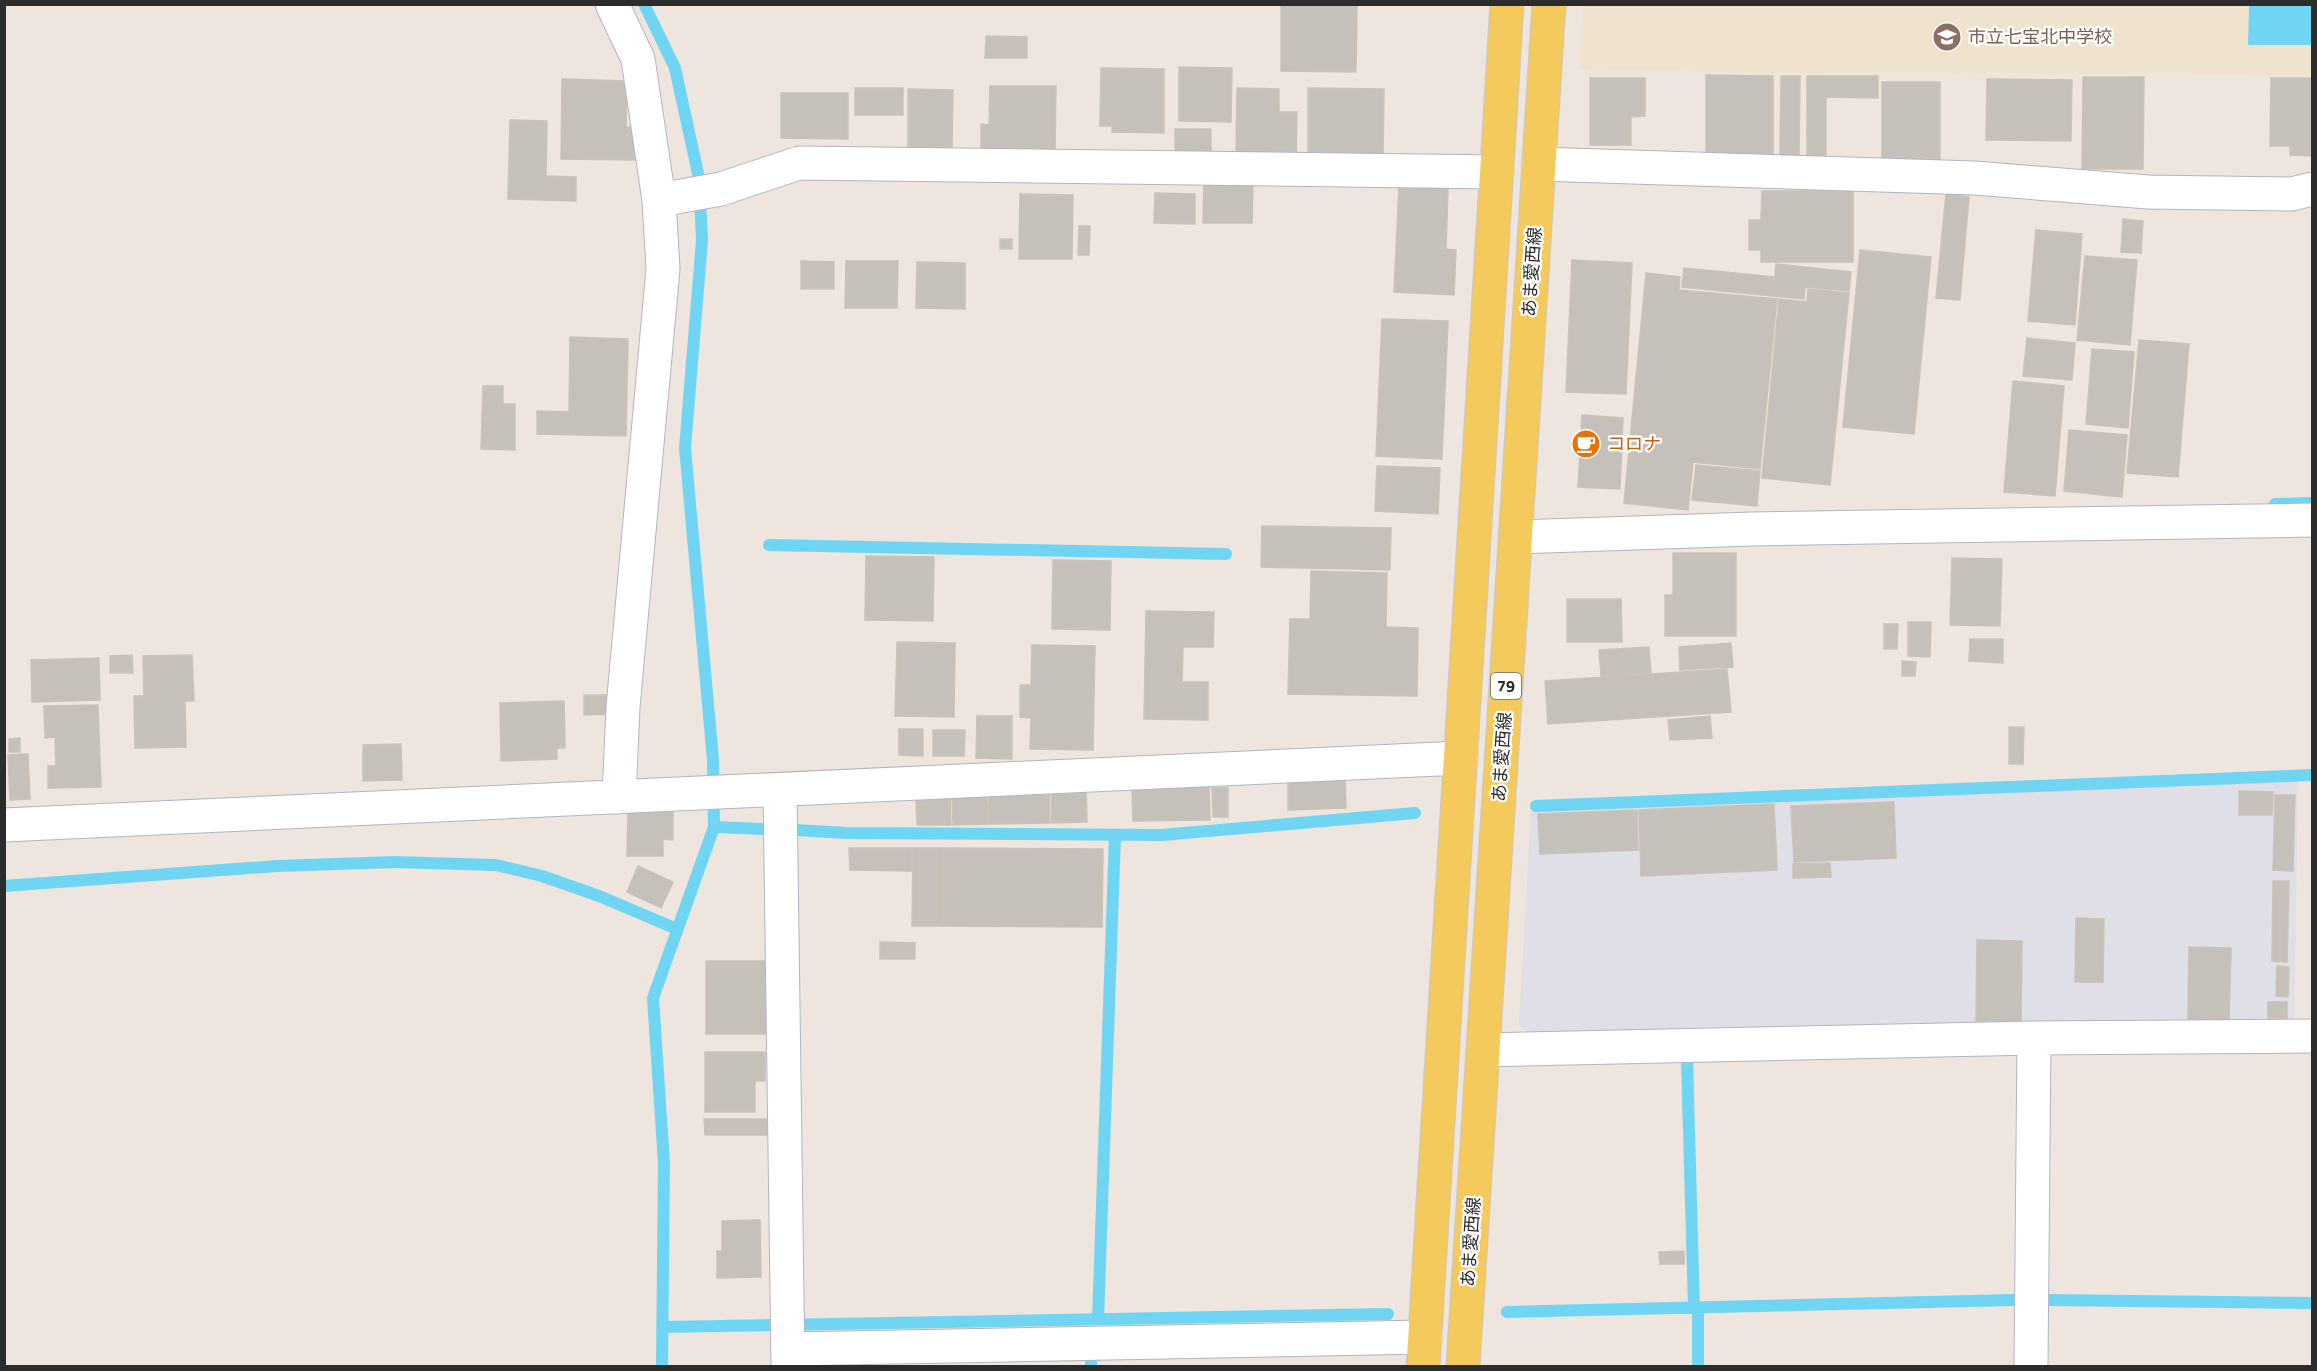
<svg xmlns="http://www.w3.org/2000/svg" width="2317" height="1371" font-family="'Titillium Web','Noto Sans JP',sans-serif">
	<rect width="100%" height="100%" fill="#eee6de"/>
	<!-- industrial -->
	<path fill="#e0dee6" d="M 2298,781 L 2294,1029 L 1537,1039 L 1519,1025 L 1531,811 Z"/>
	<!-- education -->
	<path fill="#f0e3cd" d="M 1583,5 L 2312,5 L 2312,76 L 1985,73 L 1959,75 L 1579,70 Z"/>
	<!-- water -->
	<path fill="#6fd5f2" d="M 2249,5 L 2312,5 L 2312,45 L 2248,45 Z"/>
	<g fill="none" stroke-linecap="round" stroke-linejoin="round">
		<!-- stream -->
		<path stroke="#6fd5f2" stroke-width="12" d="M 644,4 L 675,68 L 699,178 L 702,240 L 685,448 L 713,760 L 714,827 L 653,998 L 664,1163 L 662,1366
			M 2275,504 L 2312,503
			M 769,545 L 1226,554
			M 1536,806 L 2312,775
			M 714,827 L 765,829
			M 796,830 L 846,833 L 1162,835 L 1415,813
			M 4,886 L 277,866 L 394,862 L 496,865 L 542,876 L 599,896 L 677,929
			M 1687,1061 L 1694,1308
			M 2047,1300 L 2312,1303
			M 1698,1308 L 1698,1366
			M 1507,1312 L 2014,1300
			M 1098,1319 L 1115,835
			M 663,1327 L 1388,1314
			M 1091,1366 L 1091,1363"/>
	</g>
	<!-- building -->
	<path fill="#c6c0ba" stroke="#c9c2b7" stroke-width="1.5" d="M 1281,4 L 1357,4 L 1356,72 L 1281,71 Z
		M 986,36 L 1027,37 L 1027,58 L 985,58 Z
		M 1179,67 L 1232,68 L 1231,122 L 1179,121 Z
		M 1101,68 L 1164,69 L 1164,133 L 1112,132 L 1112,126 L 1100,126 Z
		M 1706,75 L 1773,76 L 1773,156 L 1706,155 Z
		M 1781,76 L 1800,76 L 1799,158 L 1780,157 Z
		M 1807,76 L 1878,76 L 1878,98 L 1826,97 L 1826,158 L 1807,158 Z
		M 2083,77 L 2144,77 L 2143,169 L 2082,169 Z
		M 1590,78 L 1645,78 L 1645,116 L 1631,117 L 1631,145 L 1590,145 Z
		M 2271,78 L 2312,78 L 2312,156 L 2290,155 L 2290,146 L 2270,146 Z
		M 562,79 L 627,81 L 626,127 L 635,127 L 635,160 L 561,159 Z
		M 1987,79 L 2072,80 L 2071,141 L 1986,140 Z
		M 1882,82 L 1940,82 L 1940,159 L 1882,159 Z
		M 990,86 L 1056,86 L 1055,151 L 981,150 L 981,124 L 989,125 Z
		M 855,88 L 903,88 L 903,115 L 855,115 Z
		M 1237,88 L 1279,89 L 1279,112 L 1297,112 L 1296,158 L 1236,158 Z
		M 1308,88 L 1384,89 L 1383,160 L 1308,159 Z
		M 908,89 L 953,90 L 952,147 L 908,147 Z
		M 781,93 L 848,93 L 848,139 L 781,138 Z
		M 510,120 L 547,121 L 546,176 L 576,177 L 576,201 L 508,199 Z
		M 1175,129 L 1211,129 L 1211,154 L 1175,153 Z
		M 1204,180 L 1253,181 L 1252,223 L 1203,223 Z
		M 1399,185 L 1448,188 L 1446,249 L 1456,250 L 1454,295 L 1394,292 Z
		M 1762,191 L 1853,191 L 1853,262 L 1761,262 L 1761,250 L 1749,250 L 1749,220 L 1761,220 Z
		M 1155,193 L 1195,194 L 1195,224 L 1154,223 Z
		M 1020,194 L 1073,195 L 1072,259 L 1019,259 Z
		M 1946,194 L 1969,197 L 1960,300 L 1936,298 Z
		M 2123,219 L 2143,221 L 2141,253 L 2121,252 Z
		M 1079,226 L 1090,226 L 1089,255 L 1078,255 Z
		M 2036,230 L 2082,234 L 2075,325 L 2028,321 Z
		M 1000,239 L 1012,239 L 1012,249 L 1000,249 Z
		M 1860,250 L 1931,257 L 1914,434 L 1843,427 Z
		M 2085,256 L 2137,260 L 2130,345 L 2077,340 Z
		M 1572,260 L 1632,263 L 1626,394 L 1566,392 Z
		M 801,261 L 834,262 L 834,289 L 801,289 Z
		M 846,261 L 898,261 L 897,308 L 845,308 Z
		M 917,262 L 965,263 L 965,309 L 916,308 Z
		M 1776,264 L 1851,272 L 1849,291 L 1805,287 L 1804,299 L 1682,287 L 1684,268 L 1775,277 Z
		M 1646,273 L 1680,277 L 1679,290 L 1777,299 L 1760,469 L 1693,462 L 1688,510 L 1624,503 Z
		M 1808,289 L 1849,293 L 1830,485 L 1762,478 L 1779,299 L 1807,302 Z
		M 1382,319 L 1448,321 L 1442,459 L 1376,456 Z
		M 570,337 L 628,339 L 626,436 L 537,434 L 537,411 L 569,412 Z
		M 2027,338 L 2075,343 L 2072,380 L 2023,376 Z
		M 2139,340 L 2189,344 L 2178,477 L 2127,473 Z
		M 2092,349 L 2134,352 L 2128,428 L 2086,424 Z
		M 2013,381 L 2064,386 L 2055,496 L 2004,492 Z
		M 483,386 L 503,386 L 503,404 L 515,404 L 515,450 L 481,449 Z
		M 1582,415 L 1623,418 L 1620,489 L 1578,487 Z
		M 2069,430 L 2127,435 L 2122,497 L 2064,491 Z
		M 1696,465 L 1760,471 L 1757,506 L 1692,500 Z
		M 1377,466 L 1440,468 L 1438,514 L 1375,511 Z
		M 1262,526 L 1391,528 L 1390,570 L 1261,567 Z
		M 1673,553 L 1736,553 L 1736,636 L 1665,636 L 1665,595 L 1673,595 Z
		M 866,556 L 934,557 L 933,621 L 865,620 Z
		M 1952,558 L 2002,559 L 2000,626 L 1950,625 Z
		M 1053,560 L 1111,561 L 1110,630 L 1052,629 Z
		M 1311,571 L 1387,573 L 1386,627 L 1418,628 L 1417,696 L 1288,694 L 1290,619 L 1310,619 Z
		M 1567,599 L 1621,599 L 1622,642 L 1567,642 Z
		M 1146,611 L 1214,612 L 1213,647 L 1183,647 L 1182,682 L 1208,682 L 1208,720 L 1144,719 Z
		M 1908,622 L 1931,622 L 1930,657 L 1908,656 Z
		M 1884,624 L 1898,624 L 1897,649 L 1884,649 Z
		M 1970,639 L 2003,639 L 2003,663 L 1969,661 Z
		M 897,642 L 955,643 L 954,717 L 895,716 Z
		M 1731,643 L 1733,667 L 1680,670 L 1679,647 Z
		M 1032,645 L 1095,646 L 1093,750 L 1030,749 L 1031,718 L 1020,717 L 1020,685 L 1031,685 Z
		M 1649,647 L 1651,673 L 1601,676 L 1599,650 Z
		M 132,655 L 133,673 L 110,673 L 110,656 Z
		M 192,655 L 194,701 L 185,701 L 186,747 L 135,748 L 134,696 L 144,696 L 143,656 Z
		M 99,658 L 100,700 L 32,702 L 31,660 Z
		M 1902,661 L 1916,662 L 1915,676 L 1902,676 Z
		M 1727,669 L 1731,712 L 1548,724 L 1545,681 Z
		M 584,695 L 612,695 L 613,714 L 584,715 Z
		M 564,701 L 565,748 L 557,748 L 557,759 L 501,761 L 500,703 Z
		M 98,705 L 101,787 L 48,788 L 48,766 L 56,766 L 55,737 L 45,738 L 44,706 Z
		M 977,716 L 1012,716 L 1012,759 L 976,758 Z
		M 1710,716 L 1712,738 L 1670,740 L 1668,720 Z
		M 2009,727 L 2024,727 L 2023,764 L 2009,764 Z
		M 899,729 L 923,729 L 923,756 L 899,755 Z
		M 933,730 L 965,730 L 964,756 L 933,756 Z
		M 20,738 L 20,752 L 9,752 L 9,739 Z
		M 401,744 L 402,780 L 363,781 L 363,745 Z
		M 28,754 L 30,799 L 10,800 L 8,755 Z
		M 1345,779 L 1346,808 L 1288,810 L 1288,781 Z
		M 1209,785 L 1210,820 L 1133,821 L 1132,787 Z
		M 1212,788 L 1228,788 L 1228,817 L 1213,817 Z
		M 1051,789 L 1086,789 L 1087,822 L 1052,823 Z
		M 2239,791 L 2273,792 L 2272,815 L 2239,815 Z
		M 986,794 L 987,824 L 953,825 L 952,795 Z
		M 1049,794 L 1050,823 L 988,824 L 988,796 Z
		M 950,795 L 951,825 L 917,825 L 916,796 Z
		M 2275,795 L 2295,795 L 2293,871 L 2273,870 Z
		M 1894,802 L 1896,858 L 1794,862 L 1791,806 Z
		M 1774,804 L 1777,870 L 1641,876 L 1639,810 Z
		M 628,810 L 673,810 L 673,840 L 663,839 L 663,856 L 627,856 Z
		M 1637,810 L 1638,850 L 1540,854 L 1538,814 Z
		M 849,848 L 912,848 L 911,871 L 850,870 Z
		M 913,848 L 943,848 L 942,926 L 912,926 Z
		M 944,848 L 1103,849 L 1102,927 L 943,926 Z
		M 1830,863 L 1831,877 L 1793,878 L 1793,864 Z
		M 638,866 L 673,882 L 661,908 L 627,892 Z
		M 2273,881 L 2289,881 L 2287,962 L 2272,961 Z
		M 2076,918 L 2104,919 L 2103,982 L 2075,982 Z
		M 1977,940 L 2022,941 L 2021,1021 L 1976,1021 Z
		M 880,942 L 915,943 L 915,959 L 880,959 Z
		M 2189,947 L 2231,948 L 2229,1021 L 2188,1020 Z
		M 706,961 L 766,961 L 766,1034 L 706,1034 Z
		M 2277,966 L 2289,967 L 2288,997 L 2276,996 Z
		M 2268,1002 L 2287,1002 L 2287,1018 L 2268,1018 Z
		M 705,1052 L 765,1052 L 765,1081 L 755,1081 L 755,1112 L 705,1112 Z
		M 704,1119 L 767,1119 L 767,1135 L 705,1135 Z
		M 760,1220 L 761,1277 L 717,1278 L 717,1251 L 722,1251 L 722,1221 Z
		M 1684,1251 L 1684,1264 L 1660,1264 L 1659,1252 Z"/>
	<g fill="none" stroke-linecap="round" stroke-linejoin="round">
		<!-- minor casing -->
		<g stroke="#b2b5c0" stroke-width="35">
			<path id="minor" d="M 612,4 L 638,59 L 659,200 L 663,269 L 623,707 L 619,797
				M 1539,164 L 1975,178 L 2148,192 L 2292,194 L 2312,189
				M 659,200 L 721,189 L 799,163 L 1497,172
				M 1516,537 L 1752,529 L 2312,520
				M 780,790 L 788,1366
				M 4,825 L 1461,758
				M 1483,1050 L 2034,1038 L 2312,1036
				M 789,1349 L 1425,1337
				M 2031,1366 L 2034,1038"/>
		</g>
		<!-- major casing -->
		<g stroke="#c8c8c8" stroke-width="35">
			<path id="major" d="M 1423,1366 L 1507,4
				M 1463,1366 L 1549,4"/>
		</g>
		<!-- minor -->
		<use href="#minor" stroke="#fff" stroke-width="33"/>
		<!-- major -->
		<use href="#major" stroke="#f4ca5d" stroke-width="33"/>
	</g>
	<!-- icons -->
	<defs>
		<g id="school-disc" transform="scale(1.5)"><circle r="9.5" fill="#8d6e63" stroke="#fff"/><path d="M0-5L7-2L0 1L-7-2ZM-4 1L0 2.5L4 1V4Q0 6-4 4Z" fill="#fff"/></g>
		<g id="cafe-disc" transform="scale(1.5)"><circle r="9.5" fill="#e8710a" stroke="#fff"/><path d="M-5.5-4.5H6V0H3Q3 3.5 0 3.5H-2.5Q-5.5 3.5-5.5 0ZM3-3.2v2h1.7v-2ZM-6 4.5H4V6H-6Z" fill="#fff"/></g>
	</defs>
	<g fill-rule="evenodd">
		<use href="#school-disc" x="1947" y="37"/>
		<use href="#cafe-disc" x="1586" y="444"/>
	</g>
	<g text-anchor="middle" stroke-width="4.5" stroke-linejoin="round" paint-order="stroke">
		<!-- shield labels -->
		<rect fill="#fff" stroke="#6b6b6b" stroke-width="1.5" x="1491" y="673" width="30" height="26" rx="4.5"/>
		<g font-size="16" font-weight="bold" fill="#2c2c2c">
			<text x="1506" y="692">79</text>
		</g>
		<!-- education labels -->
		<g font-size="18" fill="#785e54" stroke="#fff" text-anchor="start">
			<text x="1968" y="43">市立七宝北中学校</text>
		</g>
		<!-- street labels -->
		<g font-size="18" fill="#2c2c2c" stroke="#fff">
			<text transform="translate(1532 272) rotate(-86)" y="6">あま愛西線</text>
			<text transform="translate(1502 757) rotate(-86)" y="6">あま愛西線</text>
			<text transform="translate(1471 1242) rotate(-86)" y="6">あま愛西線</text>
		</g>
		<!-- food labels -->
		<g font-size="18" fill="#c56008" stroke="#fff" text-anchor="start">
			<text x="1607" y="450">コロナ</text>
		</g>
	</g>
	<!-- border -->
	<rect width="2317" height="1371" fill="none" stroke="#2c2c2c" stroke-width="12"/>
</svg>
